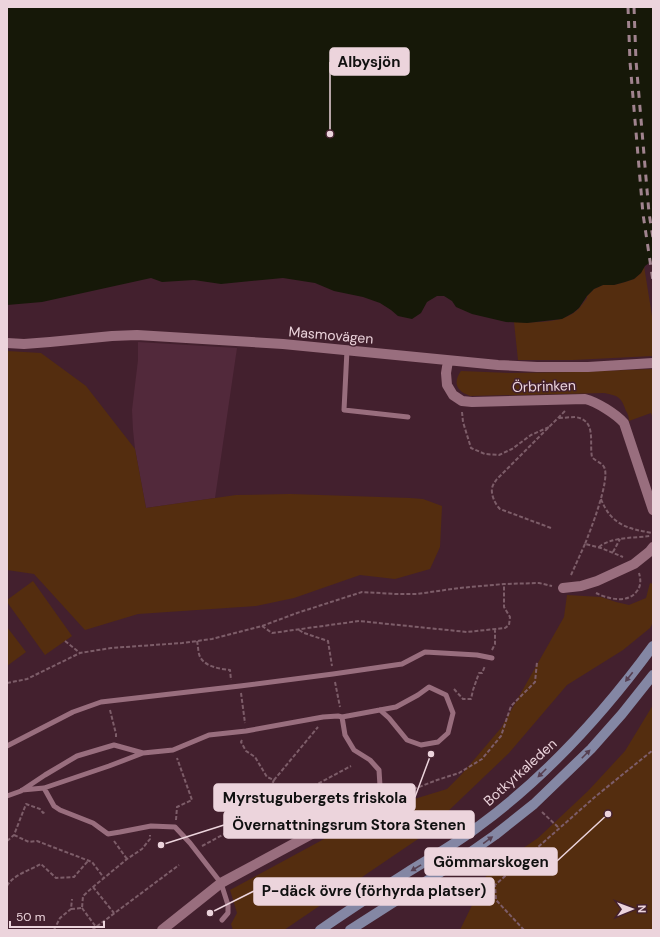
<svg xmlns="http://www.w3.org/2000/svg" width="660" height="937" font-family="'DM Sans',sans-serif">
	<rect width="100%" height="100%" fill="#43202e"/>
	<!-- built -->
	<path fill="#52293b" d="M 138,342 L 237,348 L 215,498 L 146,508 L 135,449 L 133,430 L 132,410 L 138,360 Z"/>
	<!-- green -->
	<path fill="#542d0f" d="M 644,266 L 653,322 L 653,356 L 573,360 L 518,360 L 514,322 C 532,323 557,323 572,314 C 579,310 583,303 587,298 L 587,296 L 594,289 L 603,285 L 614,285 L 625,282 L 634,279 L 641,273 Z
		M 7,351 L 41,353 L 86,386 L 135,449 L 146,508 L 236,495 L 290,494 L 410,498 L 423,499 L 442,506 L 440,547 L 430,569 L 395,579 L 360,575 L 294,598 L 256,606 L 138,614 L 85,630 L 34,574 L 7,570 Z
		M 653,369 L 653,419 L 651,413 L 629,421 C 629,417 628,414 626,411 C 621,396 618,396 604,393 L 470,396 C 467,394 462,393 460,390 C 454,385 457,376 461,371 L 510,373 L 575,372 Z
		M 33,581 L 72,636 L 45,655 L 7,602 L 7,600 Z
		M 650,583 L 653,584 L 653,622 L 650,628 L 623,650 L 567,685 L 509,753 L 421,837 L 284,930 L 233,930 L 231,924 L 237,913 L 230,890 L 348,826 L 366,832 L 379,833 L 393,826 L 398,804 L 447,789 L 461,775 L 501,728 L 564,617 L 567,595 L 601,597 L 616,602 L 629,605 L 646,598 Z
		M 7,627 L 26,652 L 7,666 Z
		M 653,705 L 653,930 L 460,930 L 488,872 L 538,838 L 588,791 L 625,751 Z"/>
	<!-- water -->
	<path fill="#161808" d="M 7,7 L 653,7 L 653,260 L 645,266 L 641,273 L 634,279 L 625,282 L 614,285 L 603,285 L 594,289 L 587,296 L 579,308 L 573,313 L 562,319 L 527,323 L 506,322 L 472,314 L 456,307 L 452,301 L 444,296 L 437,296 L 427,302 L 421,313 L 412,319 L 398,316 L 391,310 L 380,303 L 363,297 L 334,291 L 315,283 L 283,278 L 221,284 L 194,280 L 162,282 L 151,278 L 42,302 L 7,305 Z"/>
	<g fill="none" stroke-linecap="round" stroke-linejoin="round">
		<!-- path -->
		<path stroke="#7d5d69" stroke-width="2" stroke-dasharray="4 2" stroke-linecap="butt" d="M 462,412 L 463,422 L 471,448 L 485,454 L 499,455 L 512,449 L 531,435 L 549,427
			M 559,418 C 564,418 570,417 575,417 C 597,420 589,442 592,457 C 595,461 601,462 604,467 C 611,479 590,531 585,544 L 601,548 L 623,557
			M 601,499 C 611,525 628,529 653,533
			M 551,528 L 500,509 C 495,504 491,495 492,488 C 493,484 495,482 497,479 L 566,410
			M 599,547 C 611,537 634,538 650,536
			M 613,552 L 620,539
			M 571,575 L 585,544
			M 596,593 C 608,599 628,604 637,591 C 641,586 641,580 639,573
			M 262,626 L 272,633 L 359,621 L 467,632 L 505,628 L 509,625 L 510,617 L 504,607 L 504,584
			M 299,630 L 304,633 L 328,641 L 332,666
			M 65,641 L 80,653
			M 197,641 C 198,645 198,650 199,654 C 202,666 219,669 230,670 L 231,680
			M 492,650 L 495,644 L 495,629
			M 335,682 L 340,707
			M 7,683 L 27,679 L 80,653 L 111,648 L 182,643 L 212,639 L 262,626 L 297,613 L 362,592 L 395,594 L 417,594 L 459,588 L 504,584 L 539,583 L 552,586
			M 454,689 L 463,699 L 471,699 L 473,690 L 479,673 L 482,673 L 485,666
			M 241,693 L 245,723
			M 110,710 L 116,734 L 116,737
			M 242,740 L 241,742 L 246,751 L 255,757 L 267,777 L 274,780 L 318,727
			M 381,805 L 414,789 L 437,780 L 459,773 L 482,759 L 501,736 L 511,706 L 535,682 L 537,662
			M 267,812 C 266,800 269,791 274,780
			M 542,812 L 559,828
			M 176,820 L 177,807 L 192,800 L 177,758
			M 14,835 L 29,842 L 37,841 L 92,862 L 104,878
			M 7,841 L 14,835 L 26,804 L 40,809 L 43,813 L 46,811
			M 114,841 L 127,859
			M 202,846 L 351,766
			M 7,886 C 13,875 30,870 41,864 L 56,878 L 74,877 L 88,861
			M 93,887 L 114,913
			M 82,908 L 96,927
			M 71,909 L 82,908 L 83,896 L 93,887 L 127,859 L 142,849 L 150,839 L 150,835
			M 54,930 L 60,918 L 71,909 L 72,899
			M 92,930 L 179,865
			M 524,930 L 496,900 L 495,885 L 596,796 L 653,750"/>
		<!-- lane -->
		<path stroke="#996e7e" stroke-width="5" d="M 347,350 L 344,410 L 408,417
			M 342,717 L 345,735 L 354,750 L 370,760 L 379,770 L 380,786 L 371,809
			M 7,746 L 73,712 L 101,702 L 240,686 L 333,674 L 402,664 L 425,652 L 477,655 L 492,658
			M 44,788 L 54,806 L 60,810 L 93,823 L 108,834 L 120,832 L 151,826 L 175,827 L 190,843 L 221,883 L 228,905 L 228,913 L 222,920
			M 22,790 L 44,788 L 109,766 L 143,753
			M 7,796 L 21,791 L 45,775 L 77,756 L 114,745 L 143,753 L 173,750 L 209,735 L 246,731 L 323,717 L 338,716 L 342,717 L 396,707 L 418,695 L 429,687 L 446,695 L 453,713 L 448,733 L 438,742 L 421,745 L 407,740 L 389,718 L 380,710"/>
		<!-- street -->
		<path stroke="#996e7e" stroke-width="10" d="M 7,343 L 24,344 L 50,342 L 112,336 L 137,335 L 283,344 L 498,365 L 537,367 L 588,367 L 653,363
			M 448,361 L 446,373 L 447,385 L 453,395 L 462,401 L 472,402 L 585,399 C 597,402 616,414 624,423 L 653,510
			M 563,588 L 581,586 L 597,581 L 634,564 L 649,552 L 653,547
			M 162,930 L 221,883 L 345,816 L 371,809"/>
		<!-- secondary -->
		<path stroke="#8487a4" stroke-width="10" d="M 320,930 C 349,910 378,891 408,872 C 432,857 457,843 479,826 C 547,776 604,713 653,646
			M 350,930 L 458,861 L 495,835 L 534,804 L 591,749 L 622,714 L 653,675"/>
		<!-- rail -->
		<path stroke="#a0838e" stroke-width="3" stroke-dasharray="7 7" stroke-linecap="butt" d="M 628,7 L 630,62 L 643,214 L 653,281
			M 634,7 L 636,61 L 649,213 L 653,238"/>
	</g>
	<!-- one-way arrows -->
	<defs><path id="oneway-solid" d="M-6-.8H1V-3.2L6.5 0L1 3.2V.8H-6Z"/></defs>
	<g fill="#563f51">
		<use href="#oneway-solid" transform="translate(629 677) rotate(128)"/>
		<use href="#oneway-solid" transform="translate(586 754) rotate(-45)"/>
		<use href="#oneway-solid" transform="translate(542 773) rotate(135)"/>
		<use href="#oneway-solid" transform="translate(488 840) rotate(-36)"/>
		<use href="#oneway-solid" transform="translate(416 868) rotate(149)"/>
	</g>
	<g text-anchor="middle" stroke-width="3" stroke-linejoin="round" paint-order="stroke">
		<!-- street labels -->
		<g font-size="14" fill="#ecd4dc" stroke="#43202e">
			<text transform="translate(331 335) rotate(5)" y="5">Masmovägen</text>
			<text transform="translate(544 386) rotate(-2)" y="5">Örbrinken</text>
			<text transform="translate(520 772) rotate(-42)" y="5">Botkyrkaleden</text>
		</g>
	</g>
	<!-- callouts -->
	<path fill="none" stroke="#ecd4dc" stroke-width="1.5" d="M330 134L330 62M431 754L415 797M161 845L224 825M608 814L557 861M210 913L254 891"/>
	<g fill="#ecd4dc" stroke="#43202e" stroke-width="1.5">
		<circle cx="330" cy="134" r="4"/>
		<circle cx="431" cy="754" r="4"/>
		<circle cx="161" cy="845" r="4"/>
		<circle cx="608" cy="814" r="4"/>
		<circle cx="210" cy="913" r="4"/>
	</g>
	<g fill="#ecd4dc" stroke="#ecd4dc" stroke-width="1.5">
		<rect x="330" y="48" width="79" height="27" rx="4"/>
		<rect x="214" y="784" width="201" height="27" rx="4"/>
		<rect x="224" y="811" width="250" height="27" rx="4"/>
		<rect x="425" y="848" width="132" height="27" rx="4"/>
		<rect x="254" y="878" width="240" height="27" rx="4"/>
	</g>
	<g font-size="15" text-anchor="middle" font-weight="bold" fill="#111">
		<text x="369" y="67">Albysjön</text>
		<text x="315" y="803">Myrstugubergets friskola</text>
		<text x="349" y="830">Övernattningsrum Stora Stenen</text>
		<text x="491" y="867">Gömmarskogen</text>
		<text x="374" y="896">P-däck övre (förhyrda platser)</text>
	</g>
	<!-- border -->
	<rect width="660" height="937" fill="none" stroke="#ecd4dc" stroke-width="16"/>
	<!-- north arrow -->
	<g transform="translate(632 909) rotate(89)" stroke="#43202e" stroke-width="3" paint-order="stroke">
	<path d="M0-3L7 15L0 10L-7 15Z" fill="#ecd4dc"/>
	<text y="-6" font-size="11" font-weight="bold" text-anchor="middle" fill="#ecd4dc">N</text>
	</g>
	<!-- scale -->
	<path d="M10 921v6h94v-6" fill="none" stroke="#ecd4dc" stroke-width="2"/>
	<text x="16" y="921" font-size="12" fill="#ecd4dc" stroke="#43202e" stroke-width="3" paint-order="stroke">50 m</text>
</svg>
